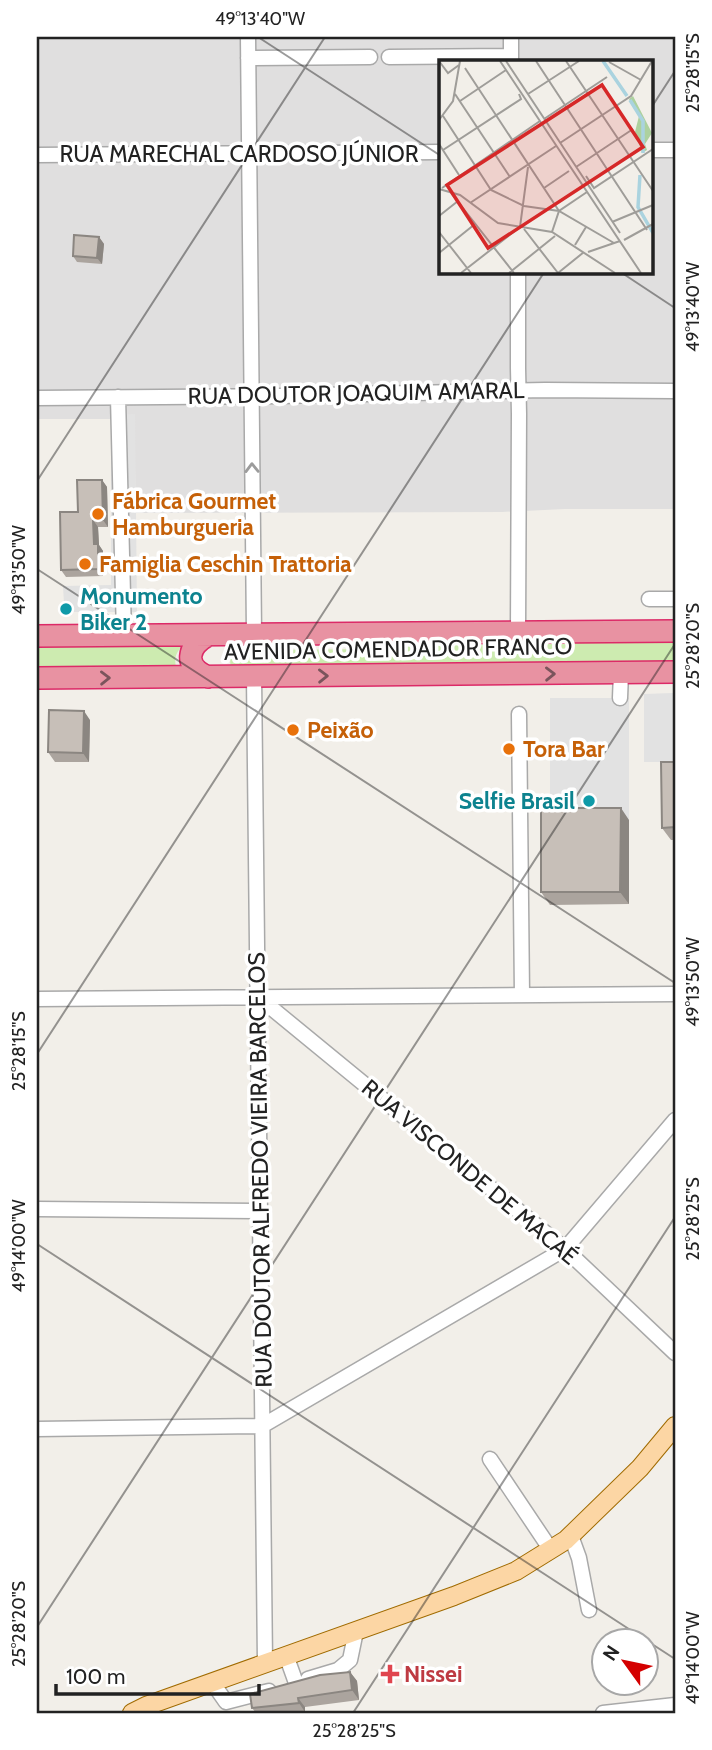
<svg xmlns="http://www.w3.org/2000/svg" width="712" height="1750" font-family="Cabin,sans-serif">
	<rect width="100%" height="100%" fill="#f2efe9"/>
	<!-- residential -->
	<path fill="#e0dfdf" fill-rule="evenodd" d="M 37,37 L 675,37 L 675,509 L 565,509 L 502,512 L 136,513 L 134,419 L 37,419 ZM 441,61 L 651,61 L 651,271 L 441,271 Z"/>
	<!-- grass -->
	<path fill="#cdebb0" d="M 675,641 L 675,664 L 231,668 C 229,660 231,655 237,650 L 377,649 L 456,643 Z
		M 183,645 C 176,653 174,657 176,667 L 37,668 L 37,647 Z"/>
	<!-- parking -->
	<path fill="#e2e2e2" d="M 135,414 L 137,612 L 72,612 L 72,604 L 64,604 L 63,586 L 111,585 L 111,415 Z
		M 673,693 L 673,701 L 675,702 L 675,762 L 644,762 L 644,694 Z
		M 550,698 L 629,698 L 629,820 L 550,821 Z"/>
	<g fill="none" stroke-linecap="round" stroke-linejoin="round">
		<!-- minor casing -->
		<g stroke="#a9a9a9" stroke-width="17">
			<path id="minor" d="M 248,37 L 254,634
				M 511,37 L 511,61
				M 389,57 L 511,56
				M 248,58 L 370,57
				M 651,150 L 675,150
				M 37,155 L 441,152
				M 518,271 L 518,368 L 519,414 L 518,632
				M 118,397 L 124,635
				M 37,398 L 280,396 L 545,390 L 675,391
				M 649,599 L 675,599
				M 254,676 L 265,1663
				M 620,698 L 621,673
				M 519,714 L 522,995
				M 258,997 L 565,1249 L 675,1353
				M 37,999 L 675,994
				M 37,1209 L 260,1211
				M 37,1429 L 262,1426 L 565,1249 L 675,1120
				M 490,1459 L 551,1550
				M 571,1536 L 579,1558 L 589,1610
				M 286,1655 L 296,1683
				M 308,1679 L 338,1670 L 350,1660 L 356,1631
				M 212,1682 L 226,1702 L 269,1691
				M 603,1713 L 675,1705"/>
		</g>
		<!-- major casing -->
		<g stroke="#a06b00" stroke-width="20">
			<path id="major" d="M 132,1713 L 146,1706 L 454,1596 L 516,1571 L 566,1540 L 640,1468 L 675,1426"/>
		</g>
		<!-- highway casing -->
		<g stroke="#dc2a67" stroke-width="24">
			<path id="highway" d="M 208,635 C 187,647 183,666 208,677
				M 37,636 L 675,631
				M 37,678 L 675,672"/>
		</g>
		<!-- minor -->
		<use href="#minor" stroke="#fff" stroke-width="14"/>
		<!-- major -->
		<use href="#major" stroke="#fcd6a4" stroke-width="18"/>
		<!-- highway -->
		<use href="#highway" stroke="#e892a2" stroke-width="21"/>
	</g>
	<!-- wall -->
	<path fill="#aba49e" d="M 99,237 L 104,244 L 102,264 L 77,262 L 73,256 Z
		M 102,480 L 107,487 L 108,527 L 98,527 L 99,545 L 103,551 L 103,576 L 66,577 L 61,570 L 78,512 Z
		M 90,720 L 89,762 L 55,762 L 48,752 Z
		M 675,762 L 675,840 L 671,840 L 662,828 Z
		M 629,820 L 629,904 L 550,905 L 541,892 Z
		M 350,1672 L 357,1681 L 359,1700 L 305,1707 L 305,1712 L 297,1713 L 256,1713 L 252,1708 Z"/>
	<!-- shaded-wall -->
	<path fill="#8b8681" d="M 99,237 L 104,244 L 102,264 L 97,258 Z
		M 102,480 L 107,487 L 108,527 L 103,520 Z
		M 93,520 L 98,527 L 99,545 L 103,551 L 103,576 L 98,569 L 94,544 Z
		M 84,711 L 90,720 L 89,762 L 83,753 Z
		M 621,808 L 629,820 L 629,904 L 620,892 Z
		M 350,1672 L 357,1681 L 359,1700 L 352,1690 Z
		M 298,1698 L 305,1707 L 305,1712 L 299,1703 Z"/>
	<!-- building -->
	<path fill="#c7bfb8" stroke="#8b8681" stroke-width="2" d="M 74,235 L 99,237 L 97,258 L 73,256 Z
		M 77,480 L 102,480 L 103,520 L 93,520 L 94,544 L 98,544 L 98,569 L 61,570 L 60,512 L 78,512 Z
		M 49,710 L 84,711 L 83,753 L 48,752 Z
		M 661,762 L 675,762 L 675,827 L 662,828 Z
		M 541,808 L 621,808 L 620,892 L 541,892 Z
		M 350,1672 L 352,1690 L 298,1698 L 299,1703 L 252,1708 L 250,1694 L 320,1675 Z"/>
	<!-- one-way arrows -->
	<defs><path id="oneway-chevron" d="M-2-3.5L2.5 0L-2 3.5" fill="none" stroke-width="1.6" stroke-linecap="round" stroke-linejoin="round" transform="scale(1.75)"/></defs>
	<use stroke="#9c9c9c" href="#oneway-chevron" transform="translate(252 468) rotate(-91)"/>
	<g stroke="#7b545c">
		<use href="#oneway-chevron" transform="translate(550 674) rotate(-1)"/>
		<use href="#oneway-chevron" transform="translate(323 676) rotate(-1)"/>
		<use href="#oneway-chevron" transform="translate(105 678) rotate(-1)"/>
	</g>
	<!-- ticks -->
	<path fill="none" stroke="#222" stroke-width="2" stroke-opacity="0.45" d="M 258,37 L 441,156M 651,108 L 675,71M 619,271 L 675,308M 37,481 L 325,37M 37,569 L 675,983M 37,1054 L 545,271M 37,1244 L 675,1659M 37,1627 L 675,644M 353,1713 L 675,1217"/>
	<!-- markers -->
	<g fill="#e8710a" stroke="#fff" stroke-width="2.5">
		<circle cx="98" cy="514" r="7"/>
		<circle cx="85" cy="564" r="7"/>
		<circle cx="293" cy="730" r="7"/>
		<circle cx="509" cy="749" r="7"/>
	</g>
	<g fill="#0f9aa8" stroke="#fff" stroke-width="2.5">
		<circle cx="66" cy="609" r="7"/>
		<circle cx="589" cy="801" r="7"/>
	</g>
	<path fill="#e0444e" stroke="#fff" stroke-width="2.5" d="M386.5 1663.5h7v7h7v7h-7v7h-7v-7h-7v-7h7z"/>
	<g text-anchor="middle" stroke-width="7" stroke-linejoin="round" paint-order="stroke">
		<!-- street labels -->
		<g font-size="23" fill="#222" stroke="#fff">
			<text x="239" y="162">RUA MARECHAL CARDOSO JÚNIOR</text>
			<text transform="translate(356 393) rotate(-1)" y="8">RUA DOUTOR JOAQUIM AMARAL</text>
			<text transform="translate(398 649) rotate(-1)" y="8">AVENIDA COMENDADOR FRANCO</text>
			<text transform="translate(260 1170) rotate(-91)" y="8">RUA DOUTOR ALFREDO VIEIRA BARCELOS</text>
			<text transform="translate(470 1172) rotate(40)" y="8">RUA VISCONDE DE MACAÉ</text>
		</g>
		<!-- food labels -->
		<g font-size="23" font-weight="bold" fill="#c56008" stroke="#fff" text-anchor="start">
			<text x="112" y="509">Fábrica Gourmet<tspan x="112" dy="26">Hamburgueria</tspan></text>
			<text x="99" y="572">Famiglia Ceschin Trattoria</text>
			<text x="307" y="738">Peixão</text>
			<text x="523" y="757">Tora Bar</text>
		</g>
		<!-- culture labels -->
		<g font-size="23" font-weight="bold" fill="#0d838f" stroke="#fff" text-anchor="start">
			<text x="80" y="604">Monumento<tspan x="80" dy="26">Biker 2</tspan></text>
			<text x="575" y="809" text-anchor="end">Selfie Brasil</text>
		</g>
		<!-- health labels -->
		<g font-size="23" font-weight="bold" fill="#be3a42" stroke="#fff" text-anchor="start">
			<text x="404" y="1682">Nissei</text>
		</g>
	</g>
	<!-- overview -->
	<g transform="translate(439 60)">
		<rect width="214" height="214" fill="#f2efe9"/>
		<path d="M 194,36 L 213,73 L 206,84 L 208,90 L 203,93 L 196,72 L 200,56 L 190,39 Z" fill="#add19e"/>
		<path fill="none" stroke="#aad3df" stroke-width="3.5" d="M 164,1 L 188,36M 191,40 L 204,61 L 204,93M 201,115 L 199,147 L 214,173"/>
		<path fill="none" stroke="#9f9d99" stroke-width="2" d="M 0,1 L 9,13 L 20,5M 61,1 L 202,213M 67,1 L 181,173M 97,1 L 208,170M 127,1 L 214,131M 170,2 L 202,20M 26,8 L 120,151M 16,34 L 71,117M 89,34 L 140,1M 21,41 L 67,10M 4,56 L 52,130 L 85,146 L 120,151 L 175,183M 105,59 L 168,17M 0,60 L 14,41 L 21,1M 121,83 L 192,36 L 213,1M 0,84 L 20,115M 4,90 L 82,39 L 80,34M 137,107 L 194,69M 147,116 L 155,128 L 214,89M 3,128 L 101,61M 105,128 L 130,111M 0,129 L 21,135 L 59,163 L 113,172 L 176,213M 12,133 L 75,213M 31,143 L 117,86M 0,156 L 19,141M 173,162 L 214,145M 85,169 L 119,213M 0,172 L 32,213M 113,172 L 120,151 L 148,132M 185,180 L 214,164M 136,185 L 147,167M 149,192 L 181,181M 0,193 L 36,164M 22,213 L 81,167 L 89,107M 70,213 L 116,176M 119,213 L 145,192"/>
		<path fill="#d62828" fill-opacity="0.15" stroke="#d62828" stroke-width="3.5" d="M 163,25 L 204,87 L 49,188 L 8,125 Z"/>
		<rect width="214" height="214" fill="none" stroke="#222" stroke-width="3.5"/>
	</g>
	<!-- border -->
	<rect width="712" height="1750" fill="none" stroke="#ffffff" stroke-width="77"/>
	<!-- north arrow -->
	<g transform="translate(625 1662) rotate(303)"><circle r="33" fill="#ffffff" stroke="#a7a7a7" stroke-width="2"/>
	<path d="M0-5L12 26L0 18L-12 26Z" fill="#d40000"/>
	<text y="-10" font-size="19" font-weight="bold" text-anchor="middle" fill="#222222">N</text>
	</g>
	<!-- scale -->
	<path d="M56 1684v10h203v-10" fill="none" stroke="#222222" stroke-width="3.5"/>
	<text x="66" y="1684" font-size="21" fill="#222222" stroke="#ffffff" stroke-width="5" paint-order="stroke">100 m</text>
	<rect x="38" y="38" width="636" height="1674" fill="none" stroke="#222" stroke-width="2.5"/>
	<g font-size="18" text-anchor="middle" fill="#222">
		<text x="260" y="25">49°13'40"W</text>
		<text transform="translate(693 73) rotate(-90)" y="6">25°28'15"S</text>
		<text transform="translate(693 307) rotate(-90)" y="6">49°13'40"W</text>
		<text transform="translate(19 570) rotate(-90)" y="6">49°13'50"W</text>
		<text transform="translate(693 646) rotate(-90)" y="6">25°28'20"S</text>
		<text transform="translate(693 982) rotate(-90)" y="6">49°13'50"W</text>
		<text transform="translate(19 1051) rotate(-90)" y="6">25°28'15"S</text>
		<text transform="translate(693 1219) rotate(-90)" y="6">25°28'25"S</text>
		<text transform="translate(19 1246) rotate(-90)" y="6">49°14'00"W</text>
		<text transform="translate(19 1624) rotate(-90)" y="6">25°28'20"S</text>
		<text transform="translate(693 1658) rotate(-90)" y="6">49°14'00"W</text>
		<text x="354" y="1737">25°28'25"S</text>
	</g>
</svg>
